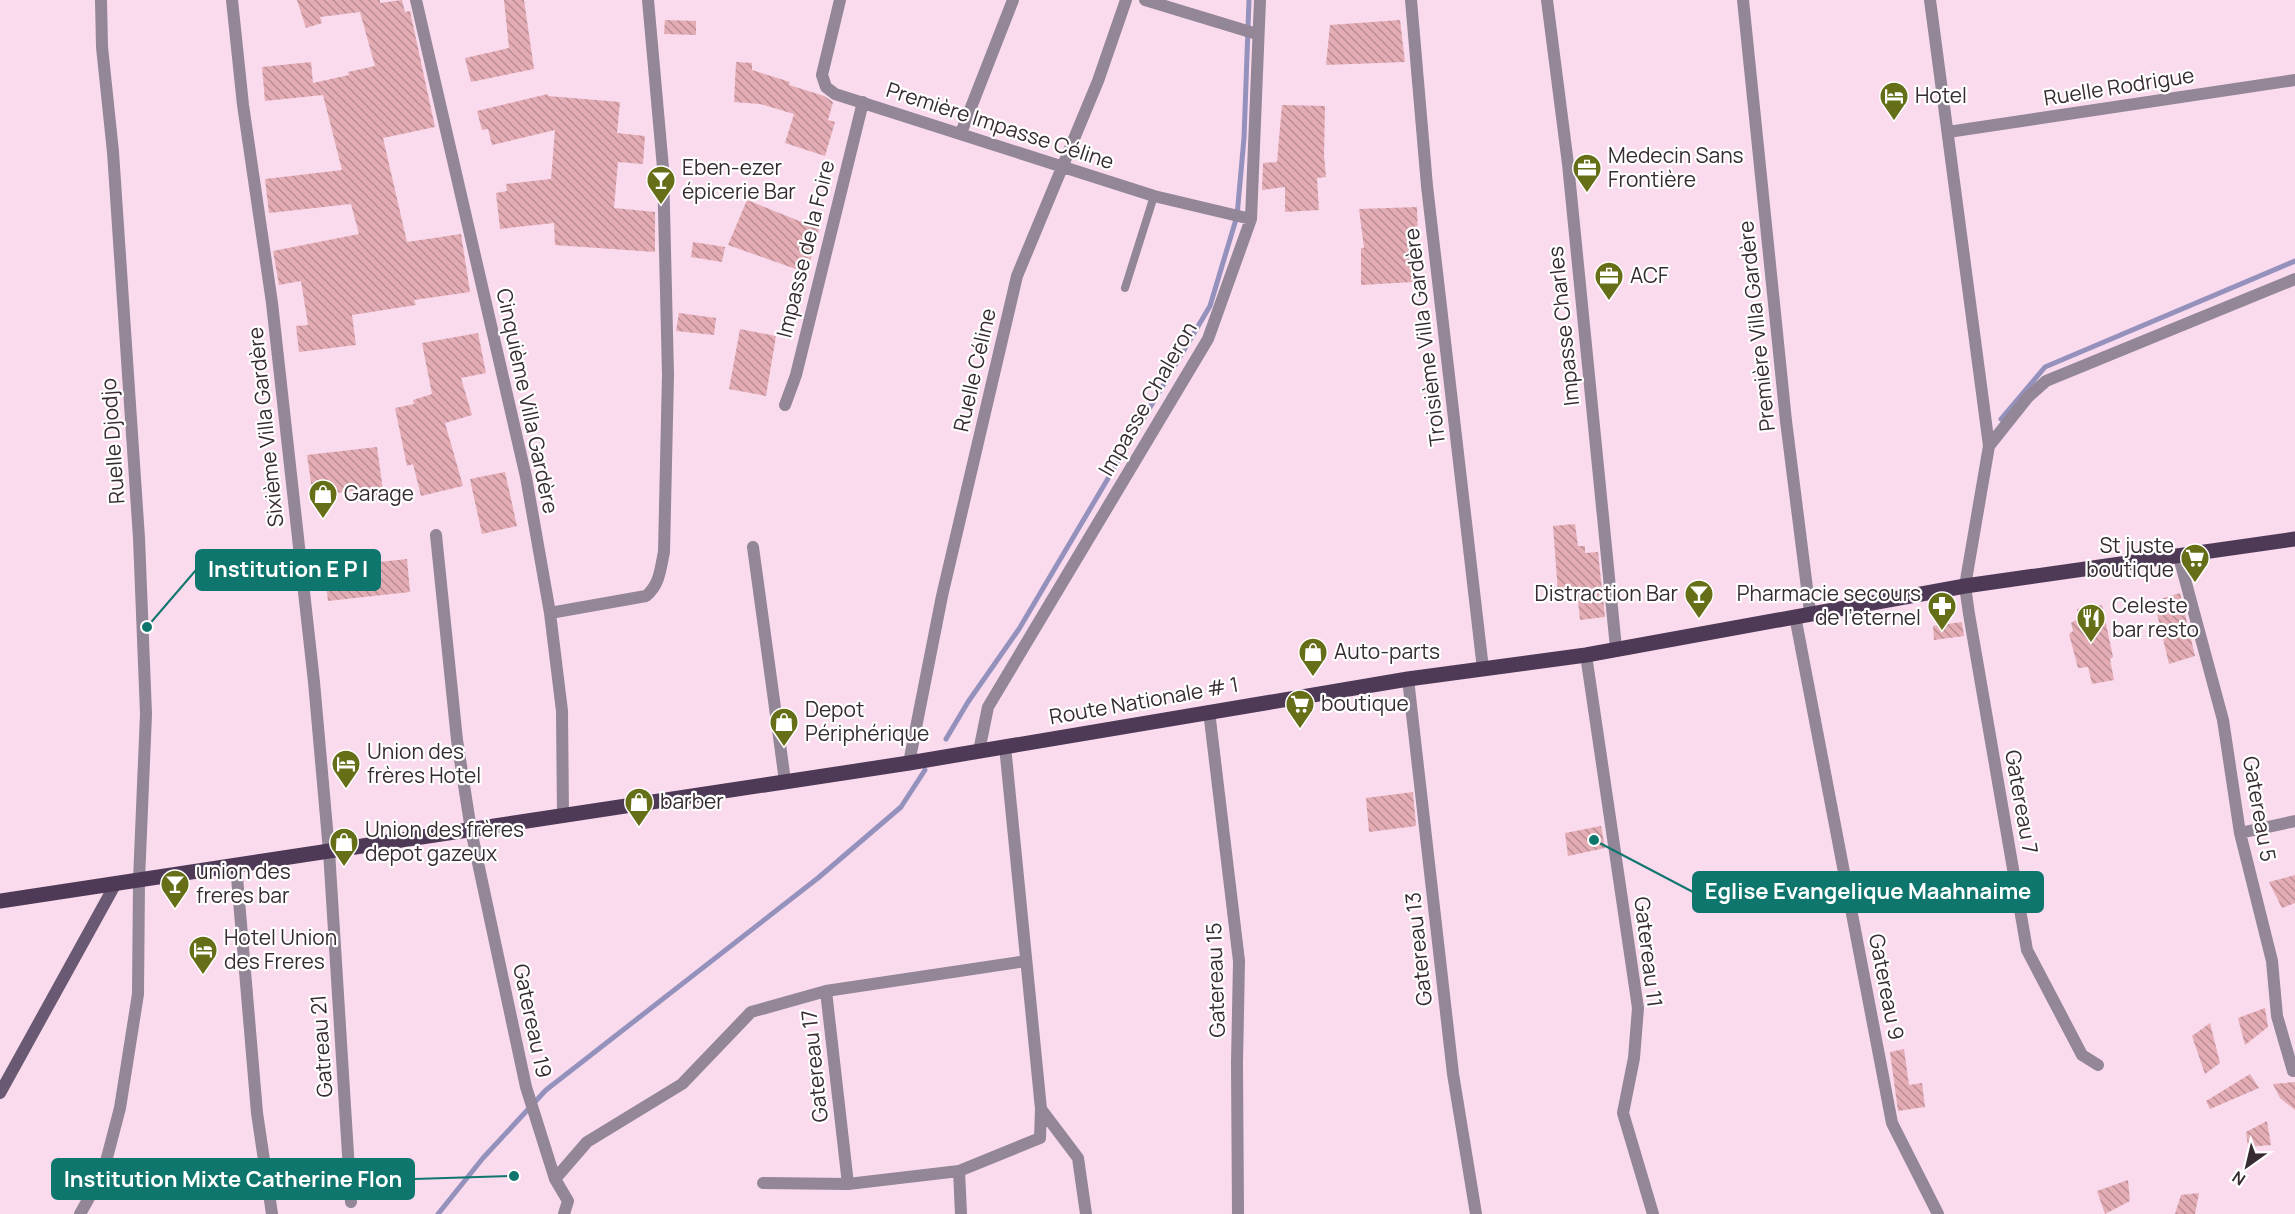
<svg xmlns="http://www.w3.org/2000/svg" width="2295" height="1214" font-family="Manrope,sans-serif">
	<defs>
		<pattern id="building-back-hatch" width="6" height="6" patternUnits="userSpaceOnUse" patternTransform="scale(1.5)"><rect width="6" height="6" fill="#e4adb5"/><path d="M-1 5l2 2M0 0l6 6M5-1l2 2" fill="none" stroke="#ba8d94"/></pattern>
	</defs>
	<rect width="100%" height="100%" fill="#fadaed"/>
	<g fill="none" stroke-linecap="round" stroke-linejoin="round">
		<!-- stream -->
		<path stroke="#9591bd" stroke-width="5" d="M 2001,419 L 2045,367 L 2295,261
			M 946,739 L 968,702 L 1019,629 L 1210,306 L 1237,216 L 1244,138 L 1249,0
			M 438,1214 L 483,1158 L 546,1090 L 818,878 L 901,807 L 925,770"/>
	</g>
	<!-- building -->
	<path fill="url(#building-back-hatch)" d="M 297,0 L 380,0 L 380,3 L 402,0 L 405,12 L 410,11 L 435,127 L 383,138 L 407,242 L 461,234 L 470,292 L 414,300 L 416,305 L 352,315 L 356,345 L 299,352 L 296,326 L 308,325 L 301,281 L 279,285 L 273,251 L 359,234 L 351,204 L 269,213 L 265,179 L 342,170 L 323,95 L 265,101 L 262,67 L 311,62 L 313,83 L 349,75 L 348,72 L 375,66 L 360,12 L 320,17 L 322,23 L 306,28 Z
		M 504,0 L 524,0 L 534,69 L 471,82 L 465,58 L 509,48 Z
		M 665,20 L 696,21 L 696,35 L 664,34 Z
		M 1400,20 L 1405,62 L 1326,65 L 1330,25 Z
		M 736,62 L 752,63 L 752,70 L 790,82 L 789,85 L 824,96 L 833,102 L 828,120 L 835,122 L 825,156 L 785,143 L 794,114 L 760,104 L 734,102 Z
		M 548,94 L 548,96 L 620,102 L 617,133 L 645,136 L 643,164 L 618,162 L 614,208 L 655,212 L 655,252 L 555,245 L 554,223 L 500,229 L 496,193 L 507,191 L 506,184 L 551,179 L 555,130 L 492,145 L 488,129 L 482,130 L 477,111 Z
		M 1282,105 L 1325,106 L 1324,155 L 1326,177 L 1317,178 L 1319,210 L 1285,212 L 1285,187 L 1262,190 L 1263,163 L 1277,162 Z
		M 747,200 L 819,229 L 807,273 L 728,245 Z
		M 1417,207 L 1418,238 L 1413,238 L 1413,282 L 1361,285 L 1361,248 L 1364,248 L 1359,209 Z
		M 693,242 L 725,247 L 722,262 L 691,257 Z
		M 679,313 L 716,318 L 714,335 L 676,331 Z
		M 740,329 L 776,336 L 766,396 L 729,389 Z
		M 478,333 L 486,373 L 461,378 L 472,415 L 445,423 L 463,486 L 421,496 L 413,464 L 407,466 L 395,408 L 414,404 L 413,400 L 432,394 L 422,343 Z
		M 377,447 L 384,498 L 353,502 L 351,491 L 313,496 L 307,455 Z
		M 505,472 L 517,526 L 482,534 L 470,479 Z
		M 1575,524 L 1578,546 L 1585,546 L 1585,553 L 1598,552 L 1605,617 L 1580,620 L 1577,591 L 1558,592 L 1553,526 Z
		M 407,559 L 410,592 L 328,601 L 324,568 Z
		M 2180,593 L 2195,656 L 2169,664 L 2154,601 Z
		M 2102,605 L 2113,657 L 2110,659 L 2114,680 L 2092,684 L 2088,667 L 2078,668 L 2069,634 L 2073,631 L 2071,623 L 2079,618 L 2077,609 Z
		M 1962,622 L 1964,636 L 1934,640 L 1933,626 Z
		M 1413,792 L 1416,826 L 1369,832 L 1366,798 Z
		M 1601,826 L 1605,848 L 1568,856 L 1565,833 Z
		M 2295,875 L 2295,903 L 2282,908 L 2269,882 Z
		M 2265,1008 L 2268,1027 L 2245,1045 L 2238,1018 Z
		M 2210,1023 L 2220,1063 L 2205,1074 L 2192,1036 Z
		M 1904,1049 L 1909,1085 L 1922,1083 L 1925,1107 L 1898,1111 L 1890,1052 Z
		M 2250,1074 L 2259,1088 L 2210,1109 L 2206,1101 Z
		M 2295,1082 L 2295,1110 L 2280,1098 L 2273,1084 Z
		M 2267,1121 L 2271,1145 L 2248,1147 L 2246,1132 Z
		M 2128,1180 L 2130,1201 L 2105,1214 L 2097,1191 Z
		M 2199,1193 L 2195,1214 L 2175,1214 L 2181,1195 Z"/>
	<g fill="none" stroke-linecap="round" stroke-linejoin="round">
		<!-- lane -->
		<path stroke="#928697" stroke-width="8" d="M 1125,288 L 1154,196"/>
		<!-- street -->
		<path stroke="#928697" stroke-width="12" d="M 232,0 L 243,105 L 272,303 L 314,682 L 329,851 L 351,1202
			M 416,0 L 526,477 L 550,613 L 562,711 L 563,816
			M 840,0 L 822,75 L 826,87 L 835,94 L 1154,196 L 1251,219
			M 1145,0 L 1257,34
			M 1411,0 L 1427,186 L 1483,669
			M 1547,0 L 1568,164 L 1616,648
			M 1743,0 L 1786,421 L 1810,612
			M 1930,0 L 1989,446 L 1965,586 L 1969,614 L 2027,950 L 2082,1055 L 2098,1065
			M 1948,132 L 2295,80
			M 961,133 L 1013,0
			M 785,405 L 796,375 L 863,102
			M 1989,446 L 2028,397 L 2046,381 L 2295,279
			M 436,535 L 457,740 L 471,830 L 526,1087 L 555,1179 L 568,1201 L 564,1214
			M 753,547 L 785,781
			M 2179,557 L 2223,720 L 2240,833 L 2272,961 L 2277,1016 L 2293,1071
			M 550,613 L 646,596 C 660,584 660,570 664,552 L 668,374 L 663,168 L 648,0
			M 1795,616 L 1892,1123 L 1938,1214
			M 1586,655 L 1638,1008 L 1634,1058 L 1623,1113 L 1653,1214
			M 1408,679 L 1453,1074 L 1476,1214
			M 1209,711 L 1239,961 L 1237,1063 L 1238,1214
			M 979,751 L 988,707 L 1208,339 L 1251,219 L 1260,0
			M 909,763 L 942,596 L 1017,276 L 1098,81 L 1126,0
			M 2240,833 L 2295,821
			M 236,865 L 257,1113 L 272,1214
			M 826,991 L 1026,961
			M 1041,1109 L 1078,1158 L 1086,1214
			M 959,1171 L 961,1214
			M 555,1179 L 587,1142 L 682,1084 L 751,1012 L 826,991 L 848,1184 L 959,1171 L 1040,1138 L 1041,1109 L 1005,746
			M 763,1183 L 848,1184
			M 80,1214 L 103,1173 L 120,1108 L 138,994 L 139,880 L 146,714 L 139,538 L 113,152 L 102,47 L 101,0"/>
		<!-- secondary -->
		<path stroke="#6a5972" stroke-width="12" d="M 0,1093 L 116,883"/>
		<!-- primary -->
		<path stroke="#4e3a57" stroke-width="15" d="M 0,901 L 909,763 L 1408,679 L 1586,655 L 1965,586 L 2295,539"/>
	</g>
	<!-- icons -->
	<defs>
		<g id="hotel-pin" transform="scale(1.5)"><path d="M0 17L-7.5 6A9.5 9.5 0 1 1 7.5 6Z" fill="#666f17" stroke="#fff"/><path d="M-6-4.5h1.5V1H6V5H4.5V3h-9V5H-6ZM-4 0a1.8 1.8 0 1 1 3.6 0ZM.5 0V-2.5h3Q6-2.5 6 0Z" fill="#fff"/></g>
		<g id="office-pin" transform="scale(1.5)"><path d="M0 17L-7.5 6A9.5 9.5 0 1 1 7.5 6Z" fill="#666f17" stroke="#fff"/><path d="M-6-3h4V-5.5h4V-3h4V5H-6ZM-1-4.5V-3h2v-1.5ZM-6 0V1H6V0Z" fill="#fff"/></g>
		<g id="bar-pin" transform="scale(1.5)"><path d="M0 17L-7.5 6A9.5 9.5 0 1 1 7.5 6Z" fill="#666f17" stroke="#fff"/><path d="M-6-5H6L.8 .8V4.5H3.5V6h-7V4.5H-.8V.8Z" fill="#fff"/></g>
		<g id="shop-pin" transform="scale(1.5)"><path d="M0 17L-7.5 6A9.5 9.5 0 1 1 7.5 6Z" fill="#666f17" stroke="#fff"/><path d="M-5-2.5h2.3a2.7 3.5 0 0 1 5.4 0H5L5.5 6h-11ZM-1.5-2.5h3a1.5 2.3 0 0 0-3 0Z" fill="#fff"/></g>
		<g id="supermarket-pin" transform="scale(1.5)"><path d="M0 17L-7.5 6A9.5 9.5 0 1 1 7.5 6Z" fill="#666f17" stroke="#fff"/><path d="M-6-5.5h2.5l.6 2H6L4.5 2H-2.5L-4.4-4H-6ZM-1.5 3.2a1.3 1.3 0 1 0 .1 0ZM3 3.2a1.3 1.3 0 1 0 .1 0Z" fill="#fff"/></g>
		<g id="pharmacy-pin" transform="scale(1.5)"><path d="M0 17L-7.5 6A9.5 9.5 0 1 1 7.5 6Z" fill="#666f17" stroke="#fff"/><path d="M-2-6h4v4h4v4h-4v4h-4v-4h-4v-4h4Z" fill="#fff"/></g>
		<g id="restaurant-pin" transform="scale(1.5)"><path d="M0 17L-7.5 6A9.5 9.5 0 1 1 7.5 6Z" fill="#666f17" stroke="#fff"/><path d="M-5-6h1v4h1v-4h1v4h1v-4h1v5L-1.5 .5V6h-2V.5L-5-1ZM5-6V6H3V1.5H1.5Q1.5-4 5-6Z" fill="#fff"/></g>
	</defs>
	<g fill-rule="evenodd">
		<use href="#hotel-pin" x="1894" y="96"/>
		<use href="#office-pin" x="1587" y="168"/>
		<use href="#bar-pin" x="661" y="180"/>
		<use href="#office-pin" x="1609" y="276"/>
		<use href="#shop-pin" x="323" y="494"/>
		<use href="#supermarket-pin" x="2195" y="558"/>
		<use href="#bar-pin" x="1699" y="594"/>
		<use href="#pharmacy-pin" x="1942" y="606"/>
		<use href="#restaurant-pin" x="2091" y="618"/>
		<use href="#shop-pin" x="1313" y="652"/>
		<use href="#supermarket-pin" x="1300" y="704"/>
		<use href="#shop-pin" x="784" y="722"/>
		<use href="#hotel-pin" x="346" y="764"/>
		<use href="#shop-pin" x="639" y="802"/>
		<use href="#shop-pin" x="344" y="842"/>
		<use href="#bar-pin" x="175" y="884"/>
		<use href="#hotel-pin" x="203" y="950"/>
	</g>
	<g text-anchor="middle" stroke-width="4.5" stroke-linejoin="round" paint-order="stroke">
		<!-- street labels -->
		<g font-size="21" fill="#372b32" stroke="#fff">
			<text transform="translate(2119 87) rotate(-9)" y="7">Ruelle Rodrigue</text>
			<text transform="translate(1000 126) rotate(18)" y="7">Première Impasse Céline</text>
			<text transform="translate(806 249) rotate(-76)" y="7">Impasse de la Foire</text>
			<text transform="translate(1564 326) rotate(-96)" y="7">Impasse Charles</text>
			<text transform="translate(1757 326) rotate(-96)" y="7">Première Villa Gardère</text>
			<text transform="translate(1425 337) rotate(-97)" y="7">Troisième Villa Gardère</text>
			<text transform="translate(975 370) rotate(-77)" y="7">Ruelle Céline</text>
			<text transform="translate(1148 399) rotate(-60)" y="7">Impasse Chaleron</text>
			<text transform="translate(527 401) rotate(78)" y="7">Cinquième Villa Gardère</text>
			<text transform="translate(266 427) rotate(-96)" y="7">Sixième Villa Gardère</text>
			<text transform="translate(113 441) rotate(-94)" y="7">Ruelle Djodjo</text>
			<text transform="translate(1144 701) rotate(-10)" y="7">Route Nationale # 1</text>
			<text transform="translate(2021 802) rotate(80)" y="7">Gatereau 7</text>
			<text transform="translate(2259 809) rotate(80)" y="7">Gatereau 5</text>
			<text transform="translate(1419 949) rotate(-96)" y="7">Gatereau 13</text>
			<text transform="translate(1648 952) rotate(83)" y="7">Gatereau 11</text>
			<text transform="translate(1216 980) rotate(-92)" y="7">Gatereau 15</text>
			<text transform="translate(1886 987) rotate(79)" y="7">Gatereau 9</text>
			<text transform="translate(532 1021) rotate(78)" y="7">Gatereau 19</text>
			<text transform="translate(322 1046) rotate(-94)" y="7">Gatreau 21</text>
			<text transform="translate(815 1066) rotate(-96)" y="7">Gatereau 17</text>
		</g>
		<!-- poi labels -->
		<g font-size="21" fill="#372b32" stroke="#fff" text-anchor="start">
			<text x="1915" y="103">Hotel</text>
			<text x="1608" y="163">Medecin Sans<tspan x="1608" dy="24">Frontière</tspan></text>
			<text x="682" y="175">Eben-ezer<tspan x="682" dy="24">épicerie Bar</tspan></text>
			<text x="1630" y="283">ACF</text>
			<text x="344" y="501">Garage</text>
			<text x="2174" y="553" text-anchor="end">St juste<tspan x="2174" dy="24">boutique</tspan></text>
			<text x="1678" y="601" text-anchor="end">Distraction Bar</text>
			<text x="1921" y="601" text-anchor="end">Pharmacie secours<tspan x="1921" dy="24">de l'eternel</tspan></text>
			<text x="2112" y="613">Celeste<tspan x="2112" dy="24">bar resto</tspan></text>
			<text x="1334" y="659">Auto-parts</text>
			<text x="1321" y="711">boutique</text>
			<text x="805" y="717">Depot<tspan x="805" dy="24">Périphérique</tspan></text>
			<text x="367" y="759">Union des<tspan x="367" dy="24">frères Hotel</tspan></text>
			<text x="660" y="809">barber</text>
			<text x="365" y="837">Union des frères<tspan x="365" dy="24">depot gazeux</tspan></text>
			<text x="196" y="879">union des<tspan x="196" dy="24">freres bar</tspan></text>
			<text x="224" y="945">Hotel Union<tspan x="224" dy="24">des Freres</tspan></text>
		</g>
	</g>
	<!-- callouts -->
	<path fill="none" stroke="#0f766e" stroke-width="2" d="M147 627L196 570M1594 840L1693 892M514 1176L414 1179"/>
	<g fill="#0f766e" stroke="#fff" stroke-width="2">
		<circle cx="147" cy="627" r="6"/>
		<circle cx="1594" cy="840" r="6"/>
		<circle cx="514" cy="1176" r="6"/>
	</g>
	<g fill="#0f766e" stroke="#0f766e" stroke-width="2">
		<rect x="196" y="550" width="184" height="40" rx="6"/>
		<rect x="1693" y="872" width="350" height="40" rx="6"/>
		<rect x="52" y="1159" width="362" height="40" rx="6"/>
	</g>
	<g font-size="22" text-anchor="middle" font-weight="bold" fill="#fff">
		<text x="288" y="577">Institution E P I</text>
		<text x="1868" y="899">Eglise Evangelique Maahnaime</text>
		<text x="233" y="1187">Institution Mixte Catherine Flon</text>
	</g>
	<!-- north arrow -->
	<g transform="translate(2247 1166) rotate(214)" stroke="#ffffff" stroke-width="4.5" paint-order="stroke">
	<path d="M0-4.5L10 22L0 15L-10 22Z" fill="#372b32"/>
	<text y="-9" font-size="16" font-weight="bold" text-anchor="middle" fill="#372b32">N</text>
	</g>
</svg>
